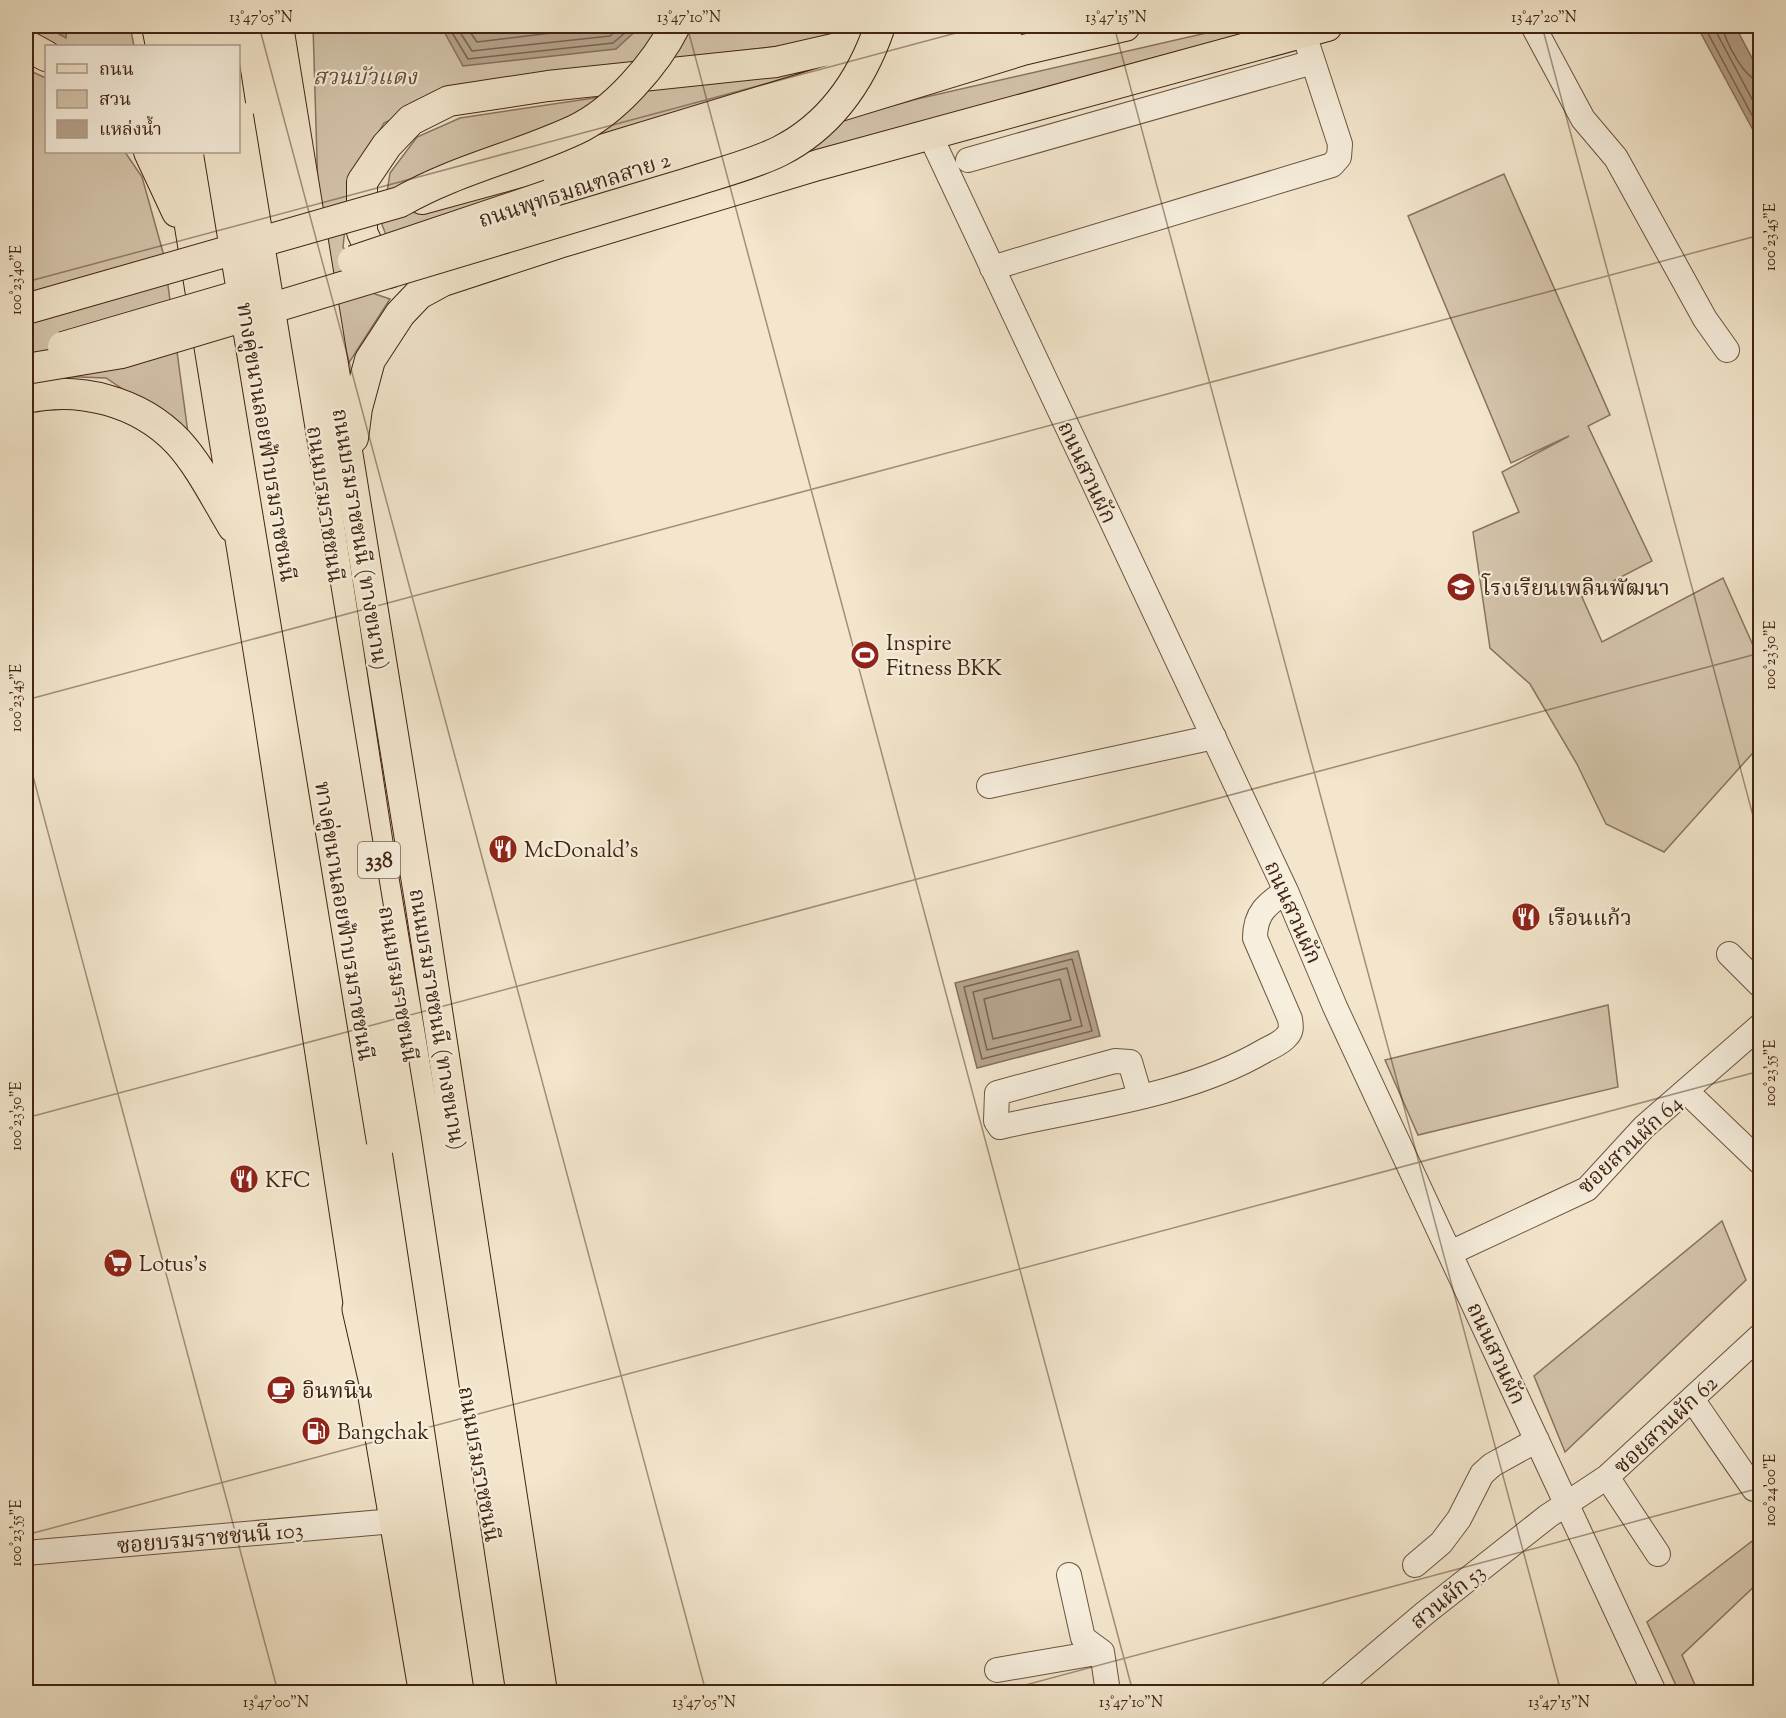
<svg xmlns="http://www.w3.org/2000/svg" width="1786" height="1718" font-family="'Sorts Mill Goudy','Noto Serif Thai',serif">
	<rect width="100%" height="100%" fill="#f3e6cc"/>
	<filter id="stains"><feTurbulence type="fractalNoise" baseFrequency=".00333" numOctaves="4"/><feColorMatrix values="0 0 0 0 .2 0 0 0 0 .09 0 0 0 0 .02 0 0 0 .5 -.17"/></filter>
	<radialGradient id="worn" r=".72"><stop offset=".6" stop-color="#630" stop-opacity="0"/><stop offset="1" stop-color="#630" stop-opacity=".3"/></radialGradient>
	<!-- green -->
	<path fill="#d5c5ac" stroke="#8a745f" stroke-width="1.5" d="M 26,26 L 130,26 L 134,46 L 58,46 L 26,32 Z
		M 313,26 L 885,26 L 824,41 L 677,58 L 432,100 L 384,123 L 350,181 L 343,247 L 375,294 L 390,299 L 341,375 L 318,192 Z
		M 1237,26 L 1288,26 L 424,271 L 387,237 L 382,225 L 390,173 L 417,137 L 460,118 L 789,69 L 858,54 L 797,132 L 917,99 Z
		M 26,69 L 46,78 L 46,152 L 125,152 L 142,177 L 164,256 L 188,433 L 106,378 L 26,375 Z
		M 1504,174 L 1610,415 L 1588,426 L 1652,561 L 1582,597 L 1602,642 L 1723,578 L 1760,661 L 1760,745 L 1664,852 L 1606,824 L 1577,764 L 1530,684 L 1490,648 L 1473,532 L 1519,512 L 1502,472 L 1569,436 L 1511,463 L 1408,216 Z
		M 1608,1005 L 1618,1087 L 1418,1135 L 1385,1060 Z
		M 1722,1221 L 1746,1280 L 1565,1452 L 1534,1376 Z
		M 1760,1535 L 1760,1581 L 1682,1655 L 1698,1692 L 1679,1692 L 1647,1622 Z"/>
	<!-- water -->
	<path fill="#b6a48d" stroke="#87705c" stroke-width="1.5" d="M 45,26 L 67,26 L 66,38 Z
		M 441,26 L 641,26 L 616,49 L 463,66 Z
		M 1697,26 L 1735,26 L 1760,73 L 1760,143 Z
		M 1078,951 L 1100,1036 L 977,1068 L 955,983 Z"/>
	<g fill="none" stroke-linecap="round" stroke-linejoin="round">
		<!-- shore -->
		<path stroke="#7b6450" stroke-width="1.5" d="M 448,26 L 468,59 L 613,43 L 633,26
			M 456,26 L 472,51 L 610,36 L 622,26
			M 466,26 L 477,42 L 609,26
			M 1704,26 L 1760,130
			M 1713,26 L 1760,114
			M 1723,26 C 1724,40 1745,80 1760,81
			M 1072,959 L 1092,1031 L 982,1059 L 964,987 Z
			M 1067,968 L 1082,1026 L 987,1050 L 973,992 Z
			M 1060,979 L 1071,1020 L 993,1039 L 984,999 Z"/>
		<!-- minor casing -->
		<g stroke="#6d5440" stroke-width="26">
			<path id="minor" d="M 1533,26 L 1583,119 L 1616,158 L 1705,319 L 1727,350
				M 929,133 L 1286,891 L 1335,1007 L 1654,1692
				M 968,160 L 1313,62
				M 992,268 L 1332,165 L 1339,157 L 1340,144 L 1304,34
				M 989,786 L 1214,737
				M 1729,954 L 1760,985
				M 1686,1091 L 1760,1162
				M 1140,1096 L 1130,1062 L 1115,1061 L 997,1093 L 996,1121 L 1000,1127 C 1087,1107 1187,1096 1264,1051 C 1271,1047 1282,1043 1287,1036 C 1292,1031 1291,1026 1290,1019 L 1255,938 C 1255,913 1267,904 1286,891
				M 1450,1253 L 1587,1189 L 1644,1127 L 1760,1026
				M 1692,1399 L 1754,1489
				M 1607,1477 L 1658,1554
				M 26,1553 L 394,1521
				M 1415,1565 L 1441,1543 L 1459,1519 L 1482,1474 L 1492,1465 L 1537,1440
				M 1069,1575 L 1083,1638 L 1102,1652 L 1108,1692
				M 997,1670 L 1102,1652
				M 1332,1692 L 1425,1613 L 1548,1516 L 1607,1477 L 1760,1336"/>
		</g>
		<!-- major casing -->
		<g stroke="#402312" stroke-width="32">
			<path id="major" d="M 157,26 L 161,46
				M 199,26 L 202,46
				M 224,26 L 227,46
				M 278,26 L 421,907 L 542,1692
				M 26,45 L 46,56
				M 149,152 L 177,212
				M 178,152 L 268,709 L 363,1332
				M 549,195 L 1023,50 L 1125,26
				M 422,199 L 601,150 L 1009,26
				M 389,273 L 378,267 L 362,232 L 362,182 L 387,145 L 411,120 L 449,101 L 548,86 L 776,62 L 933,26
				M 26,398 C 79,386 139,401 178,442 C 200,466 216,499 233,527
				M 353,438 L 357,408 L 370,360 L 400,314 L 419,294 L 443,281 L 559,243 L 818,165 L 1327,26
				M 382,1142 L 463,1692
				M 373,1394 L 424,1692"/>
		</g>
		<!-- highway casing -->
		<g stroke="#402312" stroke-width="35">
			<path id="highway" d="M 182,26 L 185,46
				M 251,26 L 377,849 L 519,1692
				M 201,152 L 303,774 L 447,1692
				M 359,1309 L 384,1418"/>
		</g>
		<!-- minor -->
		<use href="#minor" stroke="#f7efde" stroke-width="24"/>
		<!-- major -->
		<use href="#major" stroke="#f3e6cc" stroke-width="30"/>
		<!-- highway -->
		<use href="#highway" stroke="#f3e6cc" stroke-width="33"/>
		<!-- major-bridge casing -->
		<g stroke="#402312" stroke-width="32" stroke-linecap="butt">
			<path id="major-bridge" d="M 238,116 L 406,1139 L 490,1692
				M 219,152 L 382,1142
				M 353,261 L 549,195
				M 26,309 L 400,202 C 455,170 517,157 575,130 C 614,112 656,64 675,26
				M 63,347 L 261,289
				M 26,369 L 122,353 L 688,183 C 718,173 752,165 780,151 C 831,125 862,79 880,26"/>
		</g>
		<!-- major-bridge -->
		<use href="#major-bridge" stroke="#f3e6cc" stroke-width="30"/>
	</g>
	<!-- ticks -->
	<path fill="none" stroke="#402312" stroke-width="1.5" stroke-opacity="0.45" d="M 259,26 L 706,1692M 687,26 L 1133,1692M 1114,26 L 1561,1692M 1542,26 L 1760,842M 26,282 L 982,26M 26,700 L 1760,235M 26,750 L 278,1692M 26,1118 L 1760,653M 26,1535 L 1760,1071M 999,1692 L 1760,1488"/>
	<!-- icons -->
	<defs>
		<g id="school-disc" transform="scale(1.5)"><circle r="9.5" fill="#8f2418" stroke="#f7efde"/><path d="M0-5L7-2L0 1L-7-2ZM-4 1L0 2.5L4 1V4Q0 6-4 4Z" fill="#fff"/></g>
		<g id="stadium-disc" transform="scale(1.5)"><circle r="9.5" fill="#8f2418" stroke="#f7efde"/><path d="M0-5a6.5 5 0 1 0 0 10a6.5 5 0 1 0 0-10ZM-3.5-1.8h7v3.6h-7Z" fill="#fff"/></g>
		<g id="restaurant-disc" transform="scale(1.5)"><circle r="9.5" fill="#8f2418" stroke="#f7efde"/><path d="M-5-6h1v4h1v-4h1v4h1v-4h1v5L-1.5 .5V6h-2V.5L-5-1ZM5-6V6H3V1.5H1.5Q1.5-4 5-6Z" fill="#fff"/></g>
		<g id="supermarket-disc" transform="scale(1.5)"><circle r="9.5" fill="#8f2418" stroke="#f7efde"/><path d="M-6-5.5h2.5l.6 2H6L4.5 2H-2.5L-4.4-4H-6ZM-1.5 3.2a1.3 1.3 0 1 0 .1 0ZM3 3.2a1.3 1.3 0 1 0 .1 0Z" fill="#fff"/></g>
		<g id="cafe-disc" transform="scale(1.5)"><circle r="9.5" fill="#8f2418" stroke="#f7efde"/><path d="M-5.5-4.5H6V0H3Q3 3.5 0 3.5H-2.5Q-5.5 3.5-5.5 0ZM3-3.2v2h1.7v-2ZM-6 4.5H4V6H-6Z" fill="#fff"/></g>
		<g id="fuel-disc" transform="scale(1.5)"><circle r="9.5" fill="#8f2418" stroke="#f7efde"/><path d="M-5.5-6h7V0h2V4h1.3V-2.5L3-4.5l.8-.8L6-3V5H2.5V1h-1V6h-7ZM-4.2-4.7v3.2H.2V-4.7Z" fill="#fff"/></g>
	</defs>
	<g fill-rule="evenodd">
		<use href="#school-disc" x="1461" y="587"/>
		<use href="#stadium-disc" x="865" y="655"/>
		<use href="#restaurant-disc" x="503" y="849"/>
		<use href="#restaurant-disc" x="1526" y="917"/>
		<use href="#restaurant-disc" x="244" y="1179"/>
		<use href="#supermarket-disc" x="118" y="1263"/>
		<use href="#cafe-disc" x="281" y="1390"/>
		<use href="#fuel-disc" x="316" y="1431"/>
	</g>
	<g text-anchor="middle" stroke-width="4.5" stroke-linejoin="round" paint-order="stroke">
		<!-- shield labels -->
		<rect fill="#f7efde" stroke="#77604f" stroke-width="1.5" x="358" y="842" width="42" height="36" rx="4.5"/>
		<g font-size="21" font-weight="bold" fill="#402312">
			<text x="379" y="867">338</text>
		</g>
		<!-- park labels -->
		<g font-size="22" font-style="italic" fill="#654c38" stroke="#f7efde">
			<text x="365" y="84">สวนบัวแดง</text>
		</g>
		<!-- street labels -->
		<g font-size="22" fill="#402312" stroke="#f7efde">
			<text transform="translate(574 189) rotate(-18)" y="8">ถนนพุทธมณฑลสาย 2</text>
			<text transform="translate(267 442) rotate(81)" y="8">ทางคู่ขนานลอยฟ้าบรมราชชนนี</text>
			<text transform="translate(1088 472) rotate(65)" y="8">ถนนสวนผัก</text>
			<text transform="translate(326 504) rotate(82)" y="8">ถนนบรมราชชนนี</text>
			<text transform="translate(361 539) rotate(81)" y="8">ถนนบรมราชชนนี (ทางขนาน)</text>
			<text transform="translate(1294 912) rotate(66)" y="8">ถนนสวนผัก</text>
			<text transform="translate(345 921) rotate(81)" y="8">ทางคู่ขนานลอยฟ้าบรมราชชนนี</text>
			<text transform="translate(399 984) rotate(81)" y="8">ถนนบรมราชชนนี</text>
			<text transform="translate(438 1019) rotate(81)" y="8">ถนนบรมราชชนนี (ทางขนาน)</text>
			<text transform="translate(1629 1144) rotate(-43)" y="8">ซอยสวนผัก 64</text>
			<text transform="translate(1497 1353) rotate(65)" y="8">ถนนสวนผัก</text>
			<text transform="translate(1665 1424) rotate(-43)" y="8">ซอยสวนผัก 62</text>
			<text transform="translate(480 1464) rotate(80)" y="8">ถนนบรมราชชนนี</text>
			<text transform="translate(210 1537) rotate(-5)" y="8">ซอยบรมราชชนนี 103</text>
			<text transform="translate(1447 1596) rotate(-39)" y="8">สวนผัก 53</text>
		</g>
		<!-- poi labels -->
		<g font-size="22" fill="#402312" stroke="#f7efde" text-anchor="start">
			<text x="1482" y="595">โรงเรียนเพลินพัฒนา</text>
			<text x="886" y="650">Inspire<tspan x="886" dy="25">Fitness BKK</tspan></text>
			<text x="524" y="857">McDonald's</text>
			<text x="1547" y="925">เรือนแก้ว</text>
			<text x="265" y="1187">KFC</text>
			<text x="139" y="1271">Lotus's</text>
			<text x="302" y="1398">อินทนิน</text>
			<text x="337" y="1439">Bangchak</text>
		</g>
	</g>
	<!-- margin -->
	<rect width="1786" height="1718" fill="none" stroke="#f3e6cc" stroke-width="66"/>
	<!-- legend -->
	<rect x="45" y="45" width="195" height="108" fill="#f7efde" stroke="#ae9d8c" stroke-width="1.5"/>
	<rect x="57" y="64" width="30" height="9" fill="#f3e6cc" stroke="#ae9d8c" stroke-width="1.5"/>
	<text x="99" y="75" font-size="18" fill="#402312">ถนน</text>
	<rect x="57" y="90" width="30" height="18" fill="#d5c5ac" stroke="#ae9d8c" stroke-width="1.5"/>
	<text x="99" y="105" font-size="18" fill="#402312">สวน</text>
	<rect x="57" y="120" width="30" height="18" fill="#b6a48d" stroke="#ae9d8c" stroke-width="1.5"/>
	<text x="99" y="135" font-size="18" fill="#402312">แหล่งน้ำ</text>
	<rect x="33" y="33" width="1720" height="1652" fill="none" stroke="#402312" stroke-width="2"/>
	<g font-size="15" text-anchor="middle" fill="#402312">
		<text x="261" y="22">13°47'05"N</text>
		<text x="689" y="22">13°47'10"N</text>
		<text x="1116" y="22">13°47'15"N</text>
		<text x="1544" y="22">13°47'20"N</text>
		<text transform="translate(1770 237) rotate(-90)" y="5">100°23'45"E</text>
		<text transform="translate(16 280) rotate(-90)" y="5">100°23'40"E</text>
		<text transform="translate(1770 655) rotate(-90)" y="5">100°23'50"E</text>
		<text transform="translate(16 698) rotate(-90)" y="5">100°23'45"E</text>
		<text transform="translate(1770 1073) rotate(-90)" y="5">100°23'55"E</text>
		<text transform="translate(16 1116) rotate(-90)" y="5">100°23'50"E</text>
		<text transform="translate(1770 1490) rotate(-90)" y="5">100°24'00"E</text>
		<text transform="translate(16 1533) rotate(-90)" y="5">100°23'55"E</text>
		<text x="276" y="1707">13°47'00"N</text>
		<text x="704" y="1707">13°47'05"N</text>
		<text x="1131" y="1707">13°47'10"N</text>
		<text x="1559" y="1707">13°47'15"N</text>
	</g>
	<rect width="100%" height="100%" filter="url(#stains)"/>
	<rect width="100%" height="100%" fill="url(#worn)"/>
</svg>
